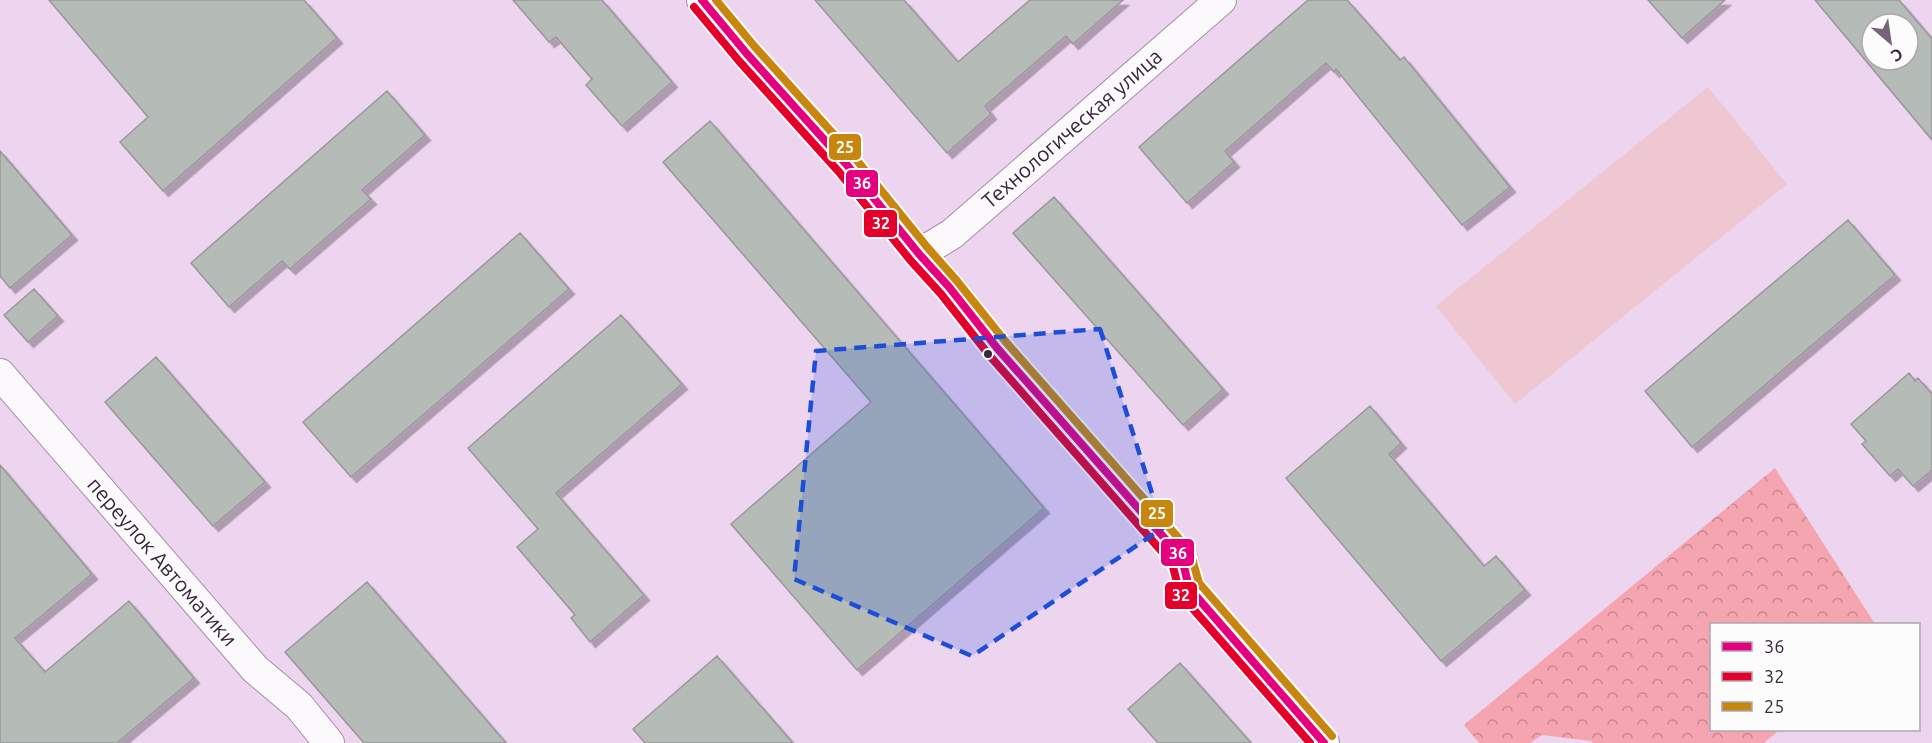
<svg xmlns="http://www.w3.org/2000/svg" width="1932" height="743" font-family="Ubuntu,sans-serif">
	<defs>
		<pattern id="forest-crowns" width="20" height="18" patternUnits="userSpaceOnUse" patternTransform="scale(1.5)"><rect width="20" height="18" fill="#f5a5af"/><path d="M2 6a3 3 0 1 1 6 0M12 15a3 3 0 1 1 6 0" fill="none" stroke="#c7868f"/></pattern>
		<filter id="shadow"><feDropShadow dx="5.5" dy="5.5" stdDeviation="0" flood-color="#0004"/></filter>
	</defs>
	<rect width="100%" height="100%" fill="#edd4ef"/>
	<!-- forest -->
	<path fill="url(#forest-crowns)" d="M 1775,468 L 1875,624 L 1712,624 L 1712,730 L 1779,730 L 1764,743 L 1593,743 L 1591,741 L 1542,735 L 1530,743 L 1479,743 L 1464,725 Z"/>
	<!-- pitch -->
	<path fill="#eec7d1" d="M 1708,87 L 1787,184 L 1515,404 L 1436,306 Z"/>
	<!-- building -->
	<path fill="#b5bbb6" stroke="#9a989b" stroke-width="1.5" fill-rule="evenodd" filter="url(#shadow)" d="M 49,0 L 304,0 L 337,38 L 163,191 L 120,142 L 148,117 Z
		M 513,0 L 602,0 L 672,82 L 622,126 L 586,85 L 592,79 L 556,37 L 549,42 Z
		M 815,0 L 904,0 L 958,62 L 1030,0 L 1123,0 L 1073,44 L 1066,36 L 985,106 L 991,114 L 947,153 Z
		M 1308,0 L 1347,0 L 1400,60 L 1404,57 L 1510,187 L 1462,225 L 1336,69 L 1334,72 L 1326,63 L 1225,151 L 1234,162 L 1187,203 L 1139,147 Z
		M 1648,0 L 1725,0 L 1682,38 Z
		M 1815,0 L 1899,0 L 1932,39 L 1932,140 ZM 1872,24 L 1908,24 L 1908,60 L 1872,60 Z
		M 387,91 L 425,135 L 362,190 L 371,199 L 290,269 L 282,261 L 229,307 L 191,263 Z
		M 710,121 L 1044,508 L 857,670 L 731,524 L 871,402 L 663,162 Z
		M 0,151 L 72,235 L 10,288 L 0,276 Z
		M 1054,197 L 1223,389 L 1183,425 L 1013,233 Z
		M 1848,220 L 1895,275 L 1692,447 L 1645,391 Z
		M 520,233 L 569,289 L 351,477 L 303,422 Z
		M 34,289 L 58,316 L 28,342 L 4,315 Z
		M 621,315 L 682,384 L 556,493 L 644,595 L 590,642 L 571,618 L 575,615 L 517,547 L 538,529 L 468,448 Z
		M 156,357 L 265,482 L 213,526 L 105,402 Z
		M 1909,373 L 1915,381 L 1918,378 L 1932,394 L 1932,470 L 1913,486 L 1898,469 L 1890,476 L 1862,444 L 1866,441 L 1851,424 Z
		M 1370,406 L 1401,443 L 1389,454 L 1484,566 L 1496,556 L 1525,590 L 1441,661 L 1286,478 Z
		M 0,465 L 92,574 L 15,638 L 45,672 L 129,601 L 194,678 L 117,743 L 0,743 Z
		M 367,582 L 506,743 L 364,743 L 285,652 Z
		M 717,656 L 793,743 L 645,743 L 633,729 Z
		M 1180,663 L 1251,743 L 1158,743 L 1128,709 Z"/>
	<g fill="none" stroke-linecap="round" stroke-linejoin="round">
		<!-- minor casing -->
		<g stroke="#a390a4" stroke-width="32">
			<path id="minor" d="M 702,0 L 747,54 L 847,165 L 919,254 L 949,287 L 997,348 L 1182,558 L 1189,588 L 1324,743
				M 919,254 L 952,234 L 1221,0
				M 0,374 L 255,669 L 299,706 L 329,743"/>
		</g>
		<!-- minor -->
		<use href="#minor" stroke="#fcf9fd" stroke-width="30"/>
		<!-- bus-1 casing -->
		<g stroke="#fcfcfc" stroke-width="12">
			<path id="bus-1" d="M 702,0 L 747,54 L 847,165 L 919,254 L 949,287 L 997,348 L 1182,558 L 1189,588 L 1324,743"/>
		</g>
		<!-- bus-2 casing -->
		<g stroke="#fcfcfc" stroke-width="12">
			<path id="bus-2" d="M 694,7 L 739,61 L 839,172 L 911,261 L 941,294 L 989,355 L 1172,563 L 1180,594 L 1310,743"/>
		</g>
		<!-- bus-3 casing -->
		<g stroke="#fcfcfc" stroke-width="12">
			<path id="bus-3" d="M 716,0 L 755,47 L 855,158 L 927,247 L 957,281 L 1005,341 L 1190,551 L 1199,583 L 1332,736"/>
		</g>
		<!-- bus-1 -->
		<use href="#bus-1" stroke="#e5007d" stroke-width="8"/>
		<!-- bus-2 -->
		<use href="#bus-2" stroke="#e4002b" stroke-width="8"/>
		<!-- bus-3 -->
		<use href="#bus-3" stroke="#c7860e" stroke-width="8"/>
	</g>
	<!-- marked area -->
	<path fill="#1d4ed8" fill-opacity="0.2" stroke="#1d4ed8" stroke-width="4.5" stroke-dasharray="12 8" stroke-linejoin="round" d="M 1100,329 L 1163,528 L 972,656 L 794,579 L 816,351 Z"/>
	<!-- markers -->
	<circle fill="#382639" stroke="#fcfcfc" stroke-width="2" cx="988" cy="354" r="5"/>
	<g text-anchor="middle" stroke-width="4.5" stroke-linejoin="round" paint-order="stroke">
		<!-- street labels -->
		<g font-size="21" fill="#382639" stroke="#fcfcfc">
			<text transform="translate(1072 129) rotate(-41)" y="7">Технологическая улица</text>
			<text transform="translate(162 562) rotate(49)" y="7">переулок Автоматики</text>
		</g>
	</g>
	<g stroke="#fcfcfc" stroke-width="2">
		<rect x="828" y="133" width="34" height="28" rx="6" fill="#c7860e"/>
		<rect x="845" y="169" width="34" height="29" rx="6" fill="#e5007d"/>
		<rect x="863" y="209" width="35" height="29" rx="6" fill="#e4002b"/>
		<rect x="1140" y="499" width="34" height="29" rx="6" fill="#c7860e"/>
		<rect x="1160" y="538" width="35" height="29" rx="6" fill="#e5007d"/>
		<rect x="1164" y="581" width="34" height="29" rx="6" fill="#e4002b"/>
	</g>
	<g font-size="16" text-anchor="middle" font-weight="bold" fill="#fff">
		<text x="845" y="153">25</text>
		<text x="862" y="189">36</text>
		<text x="881" y="229">32</text>
		<text x="1157" y="519">25</text>
		<text x="1178" y="559">36</text>
		<text x="1181" y="601">32</text>
	</g>
	<!-- legend -->
	<rect x="1710" y="623" width="210" height="108" fill="#fcfcfc" stroke="#aea6ae" stroke-width="1.5"/>
	<rect x="1722" y="642" width="30" height="9" fill="#e5007d" stroke="#aea6ae" stroke-width="1.5"/>
	<text x="1764" y="653" font-size="18" fill="#382639">36</text>
	<rect x="1722" y="672" width="30" height="9" fill="#e4002b" stroke="#aea6ae" stroke-width="1.5"/>
	<text x="1764" y="683" font-size="18" fill="#382639">32</text>
	<rect x="1722" y="702" width="30" height="9" fill="#c7860e" stroke="#aea6ae" stroke-width="1.5"/>
	<text x="1764" y="713" font-size="18" fill="#382639">25</text>
	<!-- north arrow -->
	<g transform="translate(1890 42) rotate(151)"><circle r="28" fill="#fcfcfc" stroke="#aea6ae" stroke-width="1.5"/>
	<path d="M0-4.5L10 22L0 15L-10 22Z" fill="#776379"/>
	<text y="-9" font-size="16" font-weight="bold" text-anchor="middle" fill="#382639">С</text>
	</g>
</svg>
